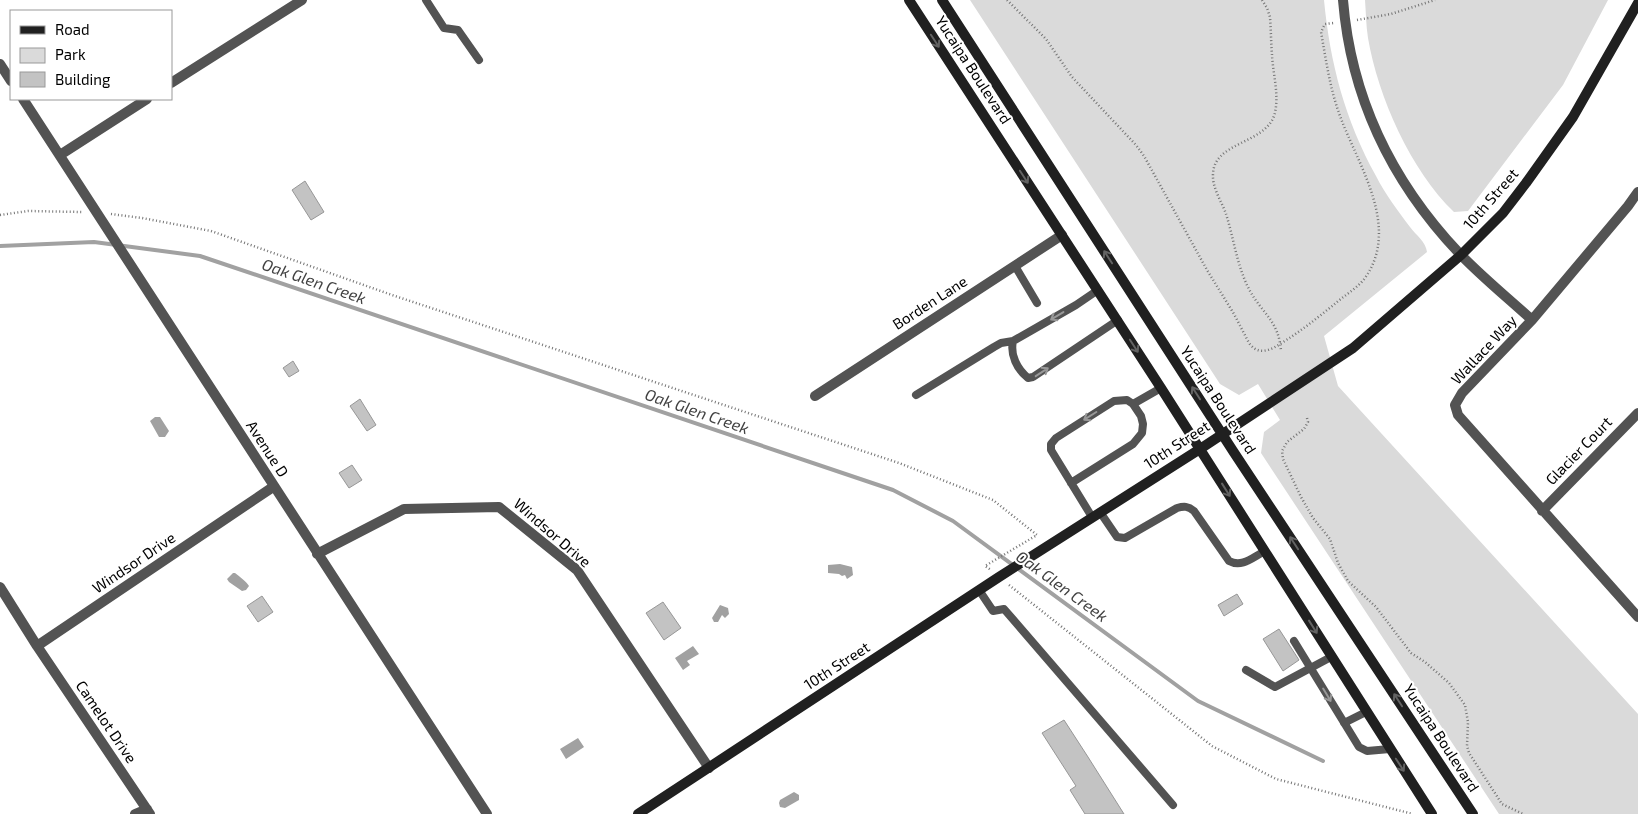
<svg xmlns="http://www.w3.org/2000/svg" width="1638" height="814" font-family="'Exo 2',sans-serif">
	<rect width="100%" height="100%" fill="#fff"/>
	<!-- green -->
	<path fill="#dadada" d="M 970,0 L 1324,0 C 1330,63 1345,120 1376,176 C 1385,194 1398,211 1410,227 C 1416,235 1426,242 1427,252 L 1324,336 L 1338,386 L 1638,714 L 1638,814 L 1499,814 L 1261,453 L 1264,432 L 1280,420 L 1258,384 L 1239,395 L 1220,384 Z
		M 1365,0 L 1608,0 L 1563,85 L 1468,211 L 1454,212 C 1411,171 1378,97 1368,38 C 1366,26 1366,13 1365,0 Z"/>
	<!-- water -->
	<path fill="#a1a1a1" d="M 155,417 L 160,417 L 169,431 L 165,437 L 159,437 L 150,421 Z
		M 840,564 L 852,567 L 853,575 L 847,579 L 845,575 L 842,576 L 839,574 L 828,573 L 828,565 Z
		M 233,573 L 235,573 C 239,576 247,582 249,586 L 246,590 L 242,591 L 229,582 L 227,579 Z
		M 720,605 L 728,608 L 729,614 L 725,618 L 722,615 L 718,622 L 714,622 L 712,618 Z
		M 693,646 L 699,654 L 687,661 L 690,665 L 683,670 L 675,658 Z
		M 578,738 L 584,747 L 566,759 L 560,749 Z
		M 794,792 L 799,795 L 799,800 L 785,808 L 780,807 L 779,803 L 780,800 Z"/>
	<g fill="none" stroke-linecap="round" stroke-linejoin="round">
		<!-- stream -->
		<path stroke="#a1a1a1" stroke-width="4" d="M 0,246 L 94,242 L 200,256 L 893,490 L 953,521 L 1198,701 L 1323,761"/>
	</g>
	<!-- building -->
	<path fill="#c3c3c3" stroke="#979797" d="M 305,181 L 324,212 L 311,220 L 292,190 Z
		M 293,361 L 299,371 L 289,377 L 283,368 Z
		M 360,399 L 376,425 L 367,431 L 350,406 Z
		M 352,465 L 362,480 L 349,488 L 339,473 Z
		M 1237,594 L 1243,604 L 1224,616 L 1218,605 Z
		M 262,596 L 273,612 L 258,622 L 247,606 Z
		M 663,602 L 681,628 L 664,640 L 646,613 Z
		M 1279,629 L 1299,660 L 1283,671 L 1263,639 Z
		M 1064,720 L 1088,757 L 1124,814 L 1085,814 L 1070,790 L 1076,786 L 1042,733 Z"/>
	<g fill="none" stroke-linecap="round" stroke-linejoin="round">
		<!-- path -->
		<path stroke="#757575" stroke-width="2.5" stroke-dasharray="1 2.5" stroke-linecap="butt" d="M 1007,0 L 1046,39 L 1072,77 L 1136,145 L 1144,156 L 1207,270 L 1234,314 L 1249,343 C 1261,360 1278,345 1291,337 C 1309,325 1326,311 1342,298 C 1350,292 1359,286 1365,278 C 1401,227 1358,165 1340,116 C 1330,89 1326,60 1321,32 L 1325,24 L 1334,23
			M 1262,0 L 1267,8 L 1270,17 C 1271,30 1271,43 1272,55 C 1273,75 1280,97 1274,116 C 1264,144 1214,142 1213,174 C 1212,188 1222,202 1226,214 C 1234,239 1237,267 1250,291 C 1262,313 1279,321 1281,351
			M 1357,20 L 1391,14 L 1435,0
			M 111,214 L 142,218 L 211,231 L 392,295 L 899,463 L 993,500 L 1037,535 L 985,566 L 991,570
			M 0,215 L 28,211 L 83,212
			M 1307,418 L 1308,422 L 1304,429 L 1287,442 L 1282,451 L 1283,459 L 1301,497 L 1313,518 L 1330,539 L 1338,563 L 1348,581 L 1376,607 L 1411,653 L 1425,662 L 1449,683 L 1465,705 L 1468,722 L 1467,746 L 1469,753 L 1502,804 L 1523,814
			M 1009,585 L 1212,746 L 1276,779 L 1413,814"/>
		<!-- lane -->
		<path stroke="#535353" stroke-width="8" d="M 426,0 L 444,28 L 458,30 L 479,60
			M 1015,266 L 1037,303
			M 1013,341 C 1010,355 1017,369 1028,378 L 1033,377 L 1118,320
			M 916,395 L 994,347 L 1001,343 L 1013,341 L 1076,305 L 1098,290
			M 1133,404 L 1161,388
			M 1071,483 L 1133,444 L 1142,433 L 1143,424 L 1141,416 L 1133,404 L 1127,400 L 1114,401 L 1056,438 L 1051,444 L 1051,450 L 1092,517
			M 1100,512 L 1117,537 L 1125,538 L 1177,508 C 1184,506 1188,506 1194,511 L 1229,561 C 1242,568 1253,557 1265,551
			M 979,590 L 993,611 L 1004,609 L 1173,805
			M 1294,641 L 1359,747 L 1367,751 L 1390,749
			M 1246,670 L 1275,687 L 1331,657
			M 1344,723 L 1366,712"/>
		<!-- street -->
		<path stroke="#535353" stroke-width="10" d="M 1343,0 C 1351,98 1392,182 1459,253 C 1482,277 1508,298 1532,320
			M 0,64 L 11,81
			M 171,83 L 302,0
			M 23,99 L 487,814
			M 60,155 L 147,99
			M 1638,192 L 1628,206 L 1532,320 L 1462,393 L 1455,405 L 1458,415 L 1638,617
			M 815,396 L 1062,235
			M 1542,511 L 1638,413
			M 317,554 L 404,509 L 499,507 L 577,570 L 709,768
			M 0,587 L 37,646 L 150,814
			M 37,646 L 273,487
			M 135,814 L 147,809"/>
		<!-- secondary -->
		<path stroke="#202020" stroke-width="10" d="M 909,0 L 1161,388 L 1432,814
			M 942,0 L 1233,451 L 1473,814
			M 638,814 L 999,577 L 1200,449 L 1353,348 L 1461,255 L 1503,213 L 1526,183 L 1573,117 L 1638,3"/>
	</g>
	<!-- one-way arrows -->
	<defs><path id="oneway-shaft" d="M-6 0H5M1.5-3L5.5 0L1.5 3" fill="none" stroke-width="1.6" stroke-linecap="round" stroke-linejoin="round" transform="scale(1.25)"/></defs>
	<g stroke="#636363">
		<use href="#oneway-shaft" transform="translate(935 41) rotate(57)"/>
		<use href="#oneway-shaft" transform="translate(1024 177) rotate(57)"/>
		<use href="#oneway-shaft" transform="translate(1108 257) rotate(-123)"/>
		<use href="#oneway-shaft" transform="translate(1134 346) rotate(57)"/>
		<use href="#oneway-shaft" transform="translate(1196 393) rotate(-123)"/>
		<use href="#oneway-shaft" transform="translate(1226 490) rotate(58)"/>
		<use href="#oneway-shaft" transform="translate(1294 543) rotate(-123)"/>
		<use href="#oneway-shaft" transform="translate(1313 627) rotate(58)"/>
		<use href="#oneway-shaft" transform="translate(1398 700) rotate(-123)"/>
		<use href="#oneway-shaft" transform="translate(1400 765) rotate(57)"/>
	</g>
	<g stroke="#989898">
		<use href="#oneway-shaft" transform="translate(1057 316) rotate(149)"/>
		<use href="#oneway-shaft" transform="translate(1042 372) rotate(-33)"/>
		<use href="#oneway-shaft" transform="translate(1090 416) rotate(148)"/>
		<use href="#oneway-shaft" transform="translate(1327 695) rotate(59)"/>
	</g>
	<g text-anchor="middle" stroke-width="4" stroke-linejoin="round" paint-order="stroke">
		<!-- street labels -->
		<g font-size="15" fill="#000" stroke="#fff">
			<text transform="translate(973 70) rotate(57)" y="5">Yucaipa Boulevard</text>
			<text transform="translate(1491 199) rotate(-49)" y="5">10th Street</text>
			<text transform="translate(930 303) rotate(-33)" y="5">Borden Lane</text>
			<text transform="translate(1484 350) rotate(-47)" y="5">Wallace Way</text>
			<text transform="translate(1218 400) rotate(57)" y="5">Yucaipa Boulevard</text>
			<text transform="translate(1177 445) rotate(-33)" y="5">10th Street</text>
			<text transform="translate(267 449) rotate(57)" y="5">Avenue D</text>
			<text transform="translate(1579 451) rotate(-46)" y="5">Glacier Court</text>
			<text transform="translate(552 533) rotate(41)" y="5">Windsor Drive</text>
			<text transform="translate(134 563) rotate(-34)" y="5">Windsor Drive</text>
			<text transform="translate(837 666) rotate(-33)" y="5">10th Street</text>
			<text transform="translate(106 722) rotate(56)" y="5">Camelot Drive</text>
			<text transform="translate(1441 738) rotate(57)" y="5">Yucaipa Boulevard</text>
		</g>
		<!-- water labels -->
		<g font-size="16" font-style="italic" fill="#424242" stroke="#fff">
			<text transform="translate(314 281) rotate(19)" y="6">Oak Glen Creek</text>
			<text transform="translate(697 411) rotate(19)" y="6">Oak Glen Creek</text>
			<text transform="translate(1062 586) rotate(36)" y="6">Oak Glen Creek</text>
		</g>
	</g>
	<!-- legend -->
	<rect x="10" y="10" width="162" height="90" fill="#ffffff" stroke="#999999"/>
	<rect x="20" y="26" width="25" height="8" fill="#202020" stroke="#999999"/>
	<text x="55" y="35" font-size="15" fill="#000000">Road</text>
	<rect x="20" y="48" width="25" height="15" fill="#dadada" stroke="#999999"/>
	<text x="55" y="60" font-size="15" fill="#000000">Park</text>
	<rect x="20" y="72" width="25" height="15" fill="#c3c3c3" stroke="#999999"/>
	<text x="55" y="85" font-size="15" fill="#000000">Building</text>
</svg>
